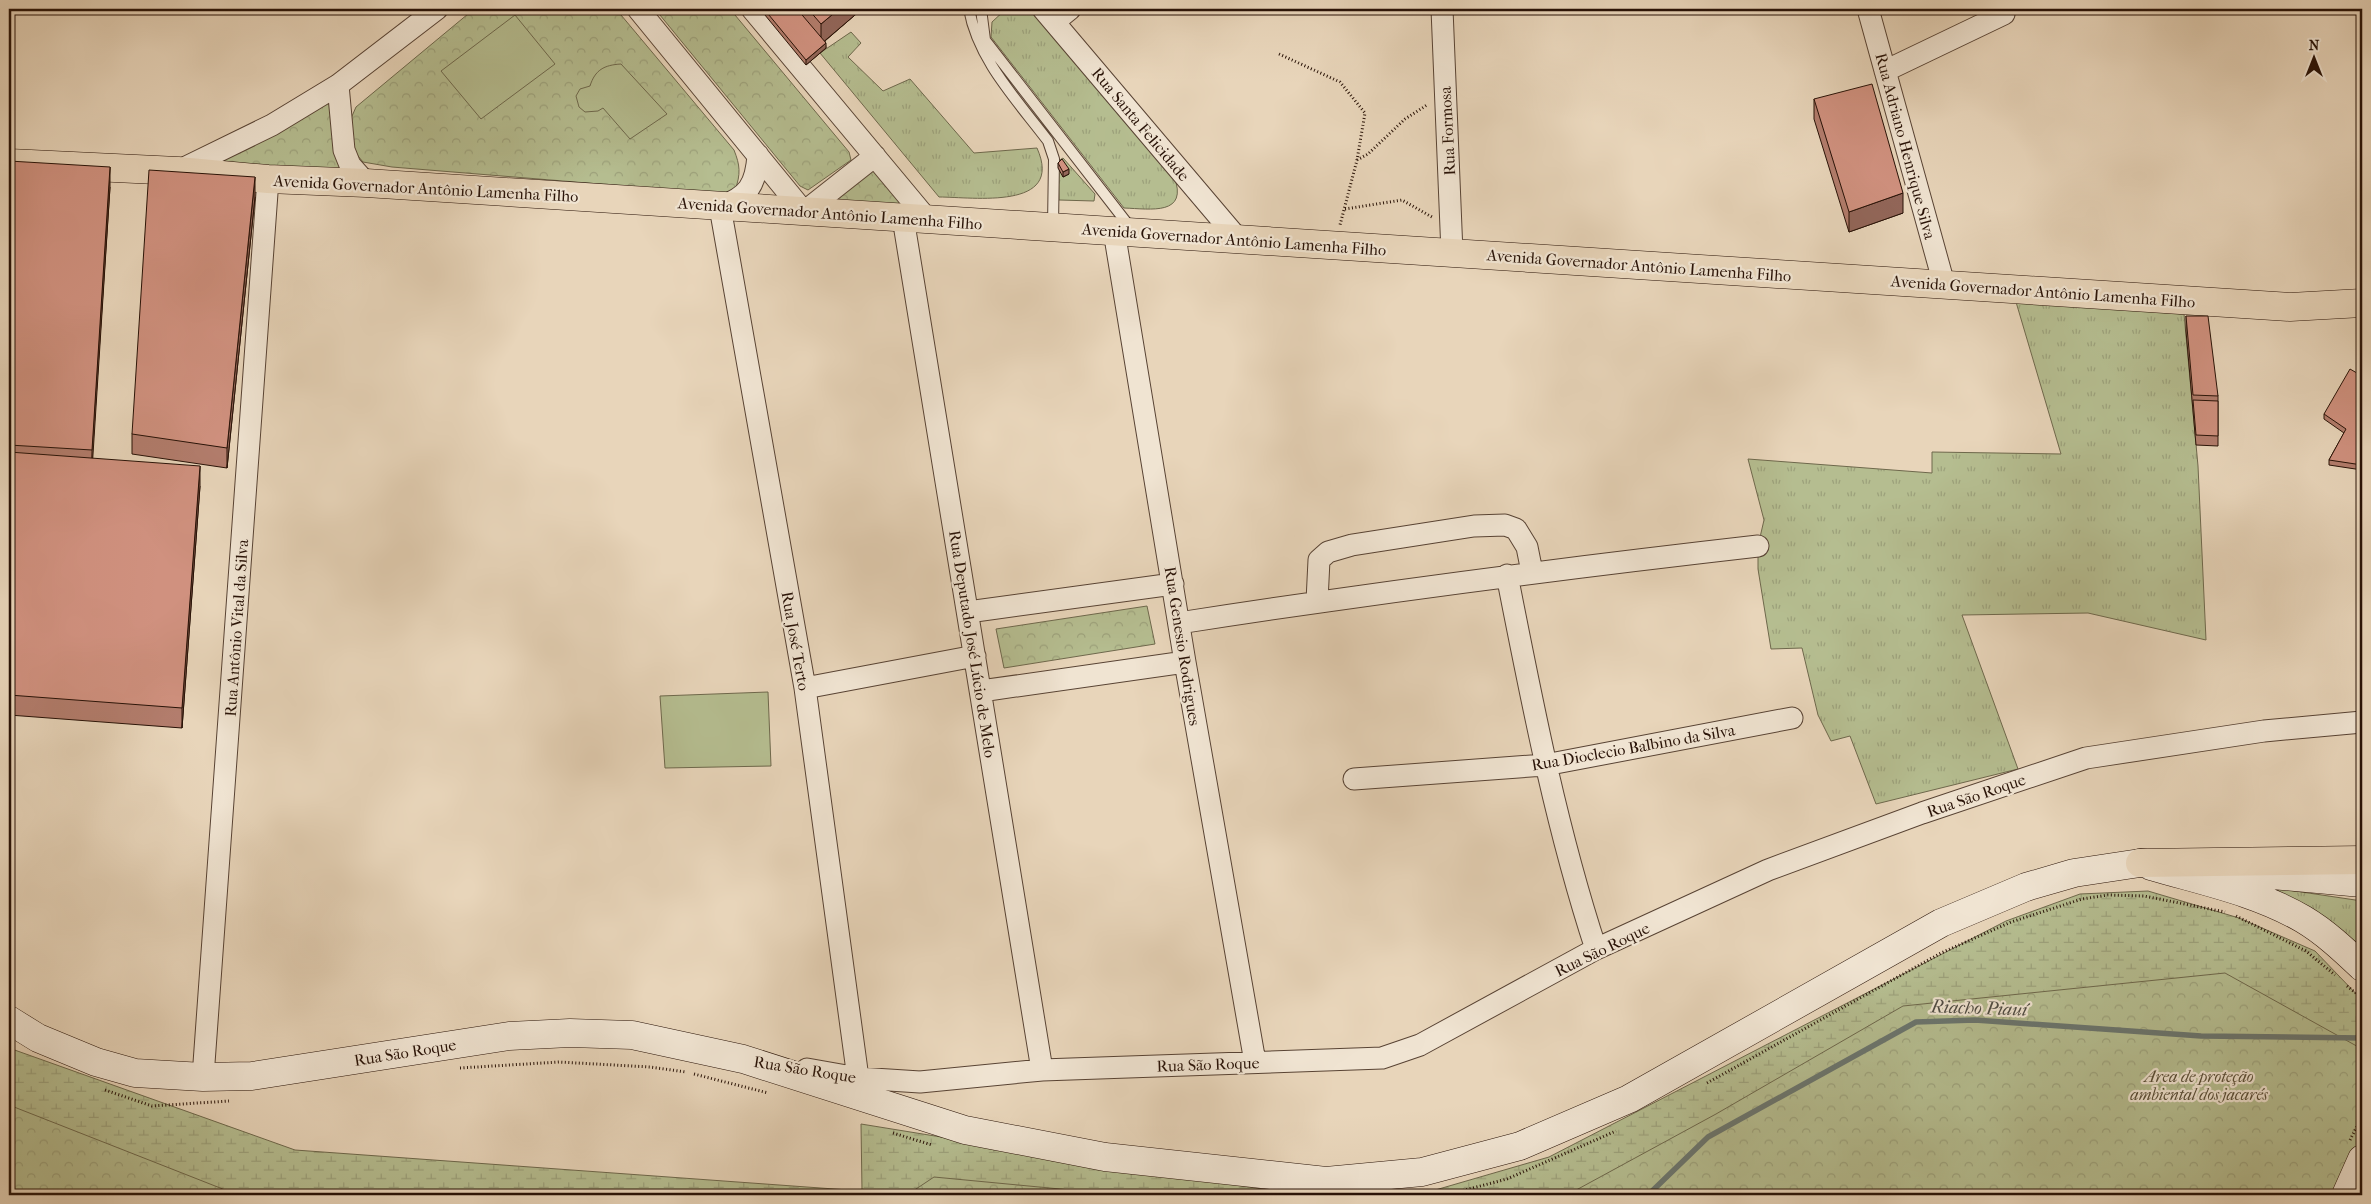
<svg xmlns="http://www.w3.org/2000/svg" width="2371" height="1204" font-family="'IM FELL French Canon',serif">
	<defs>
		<pattern id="grass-tufts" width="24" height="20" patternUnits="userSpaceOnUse" patternTransform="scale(1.25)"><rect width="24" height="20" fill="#b5bd90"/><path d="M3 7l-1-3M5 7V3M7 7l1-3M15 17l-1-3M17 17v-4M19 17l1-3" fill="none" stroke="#9ca17b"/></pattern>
		<pattern id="wetland-marsh" width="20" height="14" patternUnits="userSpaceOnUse" patternTransform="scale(1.25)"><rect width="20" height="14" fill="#b5bd90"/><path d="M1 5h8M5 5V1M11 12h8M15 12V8" fill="none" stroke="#9ca17b"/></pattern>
		<pattern id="park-crowns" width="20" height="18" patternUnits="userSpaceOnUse" patternTransform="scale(1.25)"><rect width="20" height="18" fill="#b5bd90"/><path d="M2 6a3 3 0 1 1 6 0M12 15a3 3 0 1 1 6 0" fill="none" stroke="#9ca17b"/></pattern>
	</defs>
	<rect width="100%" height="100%" fill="#e8d5ba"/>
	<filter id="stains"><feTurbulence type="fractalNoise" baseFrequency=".004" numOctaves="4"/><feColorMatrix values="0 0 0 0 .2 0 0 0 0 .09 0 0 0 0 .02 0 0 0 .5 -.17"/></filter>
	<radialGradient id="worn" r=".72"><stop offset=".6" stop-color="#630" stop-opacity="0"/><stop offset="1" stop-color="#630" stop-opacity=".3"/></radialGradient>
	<!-- grass -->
	<path fill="url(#grass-tufts)" stroke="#6e684c" d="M 1006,9 L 1033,9 L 1174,176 C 1189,216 1151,209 1124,208 L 991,37 L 992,22 Z
		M 851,32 L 861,43 L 848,57 L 883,91 L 910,79 L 974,153 L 1037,148 C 1065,211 973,197 939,197 L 820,53 Z
		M 1063,158 L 1095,194 L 1094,201 L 1059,200 L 1058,161 Z
		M 2016,302 L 2184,314 L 2198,466 L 2206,640 L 2088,613 L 1962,615 L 2018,769 L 1876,804 L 1850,736 L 1831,741 L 1818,715 L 1802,648 L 1771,649 L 1758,569 L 1758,546 L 1764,520 L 1748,459 L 1932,473 L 1932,452 L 2061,454 Z
		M 2241,883 L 2362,901 L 2362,957 Z"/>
	<!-- wetland -->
	<path fill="url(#wetland-marsh)" stroke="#6e684c" d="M 2148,891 L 2239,918 L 2315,951 L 2362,1000 L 2362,1195 L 9,1195 L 9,1048 L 295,1150 L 862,1191 L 861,1124 L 1274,1191 L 1425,1193 L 1549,1157 L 2006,921 L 2080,894 Z"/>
	<!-- park -->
	<path fill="url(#park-crowns)" stroke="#6e684c" d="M 474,9 L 616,9 L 734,150 C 740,165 741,174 735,190 L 722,194 L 392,167 L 363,162 L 354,151 L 349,123 L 356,107 Z
		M 655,9 L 730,9 L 849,152 L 851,160 L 808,190 L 800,186 Z
		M 338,85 L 339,103 L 366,183 L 178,171 Z
		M 875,156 L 927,219 L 804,212 Z
		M 1147,606 L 1155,644 L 1004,668 L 996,629 Z
		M 2225,973 L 2362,1049 L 2362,1195 L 1567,1195 L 1716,1114 L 1903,1006 Z
		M 9,1105 L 238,1195 L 9,1195 Z
		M 934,1177 L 1123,1195 L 907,1195 Z"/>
	<!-- garden -->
	<path fill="#b5bd90" stroke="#6e684c" d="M 515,15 L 555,64 L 481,119 L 441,71 Z
		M 621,64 L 667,114 L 630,139 L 603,108 L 598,111 L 585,112 L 579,107 L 576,96 L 580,89 L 590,86 C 595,70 604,65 621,64 Z
		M 768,692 L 771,766 L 665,768 L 660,696 Z"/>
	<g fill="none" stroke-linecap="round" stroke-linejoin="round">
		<!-- stream -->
		<path stroke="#6b766f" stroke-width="5.5" d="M 1648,1195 L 1708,1137 L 1916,1022 L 1975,1020 L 2201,1036 L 2362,1038"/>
		<!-- service casing -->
		<g stroke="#584334" stroke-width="12">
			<path id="service" d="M 969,9 C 978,60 1017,100 1048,141 L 1054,159 L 1053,225
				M 981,9 L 985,40 L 1130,227"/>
		</g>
		<!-- minor casing -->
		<g stroke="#584334" stroke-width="23">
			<path id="minor" d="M 638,9 L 804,212 L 875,156
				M 752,9 L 927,219
				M 1043,9 L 1238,239
				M 1442,9 L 1452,253
				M 1868,9 L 1944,284
				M 1054,22 L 1070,9
				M 1885,71 L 2004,14
				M 338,85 L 344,150 L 350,165 L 366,183
				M 758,155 C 756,185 748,197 720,207 L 805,688 L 858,1078
				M 178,171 L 272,125 L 338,85 L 437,9
				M 903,218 L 1042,1070
				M 1114,231 L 1185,662 L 1255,1062
				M 1507,575 C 1532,702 1556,827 1596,949
				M 1317,601 L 1319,560 L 1328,552 L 1352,545 L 1474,526 L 1505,525 L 1516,529 L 1527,547 L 1532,572
				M 968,612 L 1173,584
				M 1179,623 C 1372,593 1565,568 1758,546
				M 805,688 L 975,656
				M 981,691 L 1185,662
				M 1354,779 L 1545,765 L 1792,718
				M 807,1069 L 858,1078 L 920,1082 L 1042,1070 L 1382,1058 L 1420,1045 L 1596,949 L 1768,870 L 1922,813 L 2086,758 L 2264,731 L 2362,722
				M 203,1077 L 268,179"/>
		</g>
		<!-- secondary casing -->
		<g stroke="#281207" stroke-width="29">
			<path id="secondary" d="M 2151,866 C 2202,881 2257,892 2303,919 C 2325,932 2344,950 2362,967
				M 2238,872 L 2362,883
				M 9,1020 L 38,1038 L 96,1062 L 135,1073 L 203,1077 L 252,1076 L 509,1036 L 570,1033 L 632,1035 L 743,1059 L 965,1130 L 1105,1157 L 1326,1181 L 1422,1172 L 1520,1146 L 1629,1099 L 1941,923 L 2026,887 L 2074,873 L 2140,863 L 2165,865
				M 2346,1195 L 2362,1159"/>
		</g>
		<!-- primary casing -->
		<g stroke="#281207" stroke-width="29">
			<path id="primary" d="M 9,163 L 178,171 L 268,179 L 366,183 L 2290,307 L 2362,303"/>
		</g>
		<!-- trunk casing -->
		<g stroke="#281207" stroke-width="29">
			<path id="trunk" d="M 2140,863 L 2362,860"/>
		</g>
		<!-- path -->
		<path stroke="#281207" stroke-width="3" stroke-dasharray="1 2.5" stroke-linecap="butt" d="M 1279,54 L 1340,82 L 1365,113 L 1357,160 L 1340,225
			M 1357,160 L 1368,154 L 1405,119 L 1427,105
			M 1345,209 L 1402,200 L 1432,217
			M 2236,916 L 2306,951 L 2335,975
			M 2347,986 L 2362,998
			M 460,1068 L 559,1062 L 650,1067 L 686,1072
			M 694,1074 L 768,1093
			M 1707,1083 L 1941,953 L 2011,922 L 2082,899 L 2108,895 L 2144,896 L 2225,912
			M 105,1090 L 152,1106 L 229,1101
			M 893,1133 L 932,1145
			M 2350,1140 L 2362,1117
			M 1209,1193 L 1224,1195
			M 1446,1195 L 1507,1179 L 1616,1131"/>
		<!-- service -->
		<use href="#service" stroke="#f0e4d2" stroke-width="10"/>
		<!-- minor -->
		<use href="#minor" stroke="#f0e4d2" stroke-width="21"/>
		<!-- secondary -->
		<use href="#secondary" stroke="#f0e4d2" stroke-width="28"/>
		<!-- primary -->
		<use href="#primary" stroke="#e8d5ba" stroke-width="28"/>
		<!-- trunk -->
		<use href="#trunk" stroke="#e8d5ba" stroke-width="28"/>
	</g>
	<!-- wall -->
	<path fill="#b37d6d" stroke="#281207" d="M 760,9 L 862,9 L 825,41 L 826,48 L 806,65 Z
		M 1814,99 L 1903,213 L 1849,232 L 1814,119 Z
		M 9,161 L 110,187 L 92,459 L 200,486 L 182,728 L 9,715 Z
		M 1058,163 L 1069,174 L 1063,177 L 1058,168 Z
		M 255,197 L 227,468 L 132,454 L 132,434 Z
		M 2186,316 L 2218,396 L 2218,446 L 2196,445 L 2186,331 Z
		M 2362,376 L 2362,470 L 2329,465 L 2329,460 L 2344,433 L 2324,419 L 2324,414 Z
		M 2362,533 L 2362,571 L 2361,571 Z"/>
	<!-- shaded-wall -->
	<path fill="#926659" stroke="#281207" d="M 839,9 L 862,9 L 821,44 L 821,24 Z
		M 826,43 L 826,48 L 806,65 L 806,60 Z
		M 110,167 L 110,187 L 92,470 L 92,450 Z
		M 1069,169 L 1069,174 L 1063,177 L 1063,172 Z
		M 255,177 L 255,197 L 227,468 L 227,448 Z
		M 1903,193 L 1903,213 L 1849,232 L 1849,212 Z
		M 200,466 L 200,486 L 182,728 L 182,708 Z"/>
	<!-- building -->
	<path fill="#d0917f" stroke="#281207" d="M 764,9 L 797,9 L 826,43 L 806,60 Z
		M 808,9 L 839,9 L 821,24 Z
		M 1872,84 L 1903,193 L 1849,212 L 1814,99 Z
		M 1062,159 L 1069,169 L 1063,172 L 1058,163 Z
		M 9,161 L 110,167 L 92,450 L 9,445 Z
		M 149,170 L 255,177 L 227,448 L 132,434 Z
		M 2186,316 L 2208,316 L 2218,396 L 2193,395 Z
		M 2350,369 L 2362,376 L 2362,465 L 2329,460 L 2346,429 L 2324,414 Z
		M 2193,400 L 2218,401 L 2218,436 L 2196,435 Z
		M 9,452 L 200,466 L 182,708 L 9,695 Z"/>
	<g text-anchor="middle" stroke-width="4.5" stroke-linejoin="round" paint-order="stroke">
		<!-- street labels -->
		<g font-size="16" fill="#281207" stroke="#f0e4d2">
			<text transform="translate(1141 124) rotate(50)" y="6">Rua Santa Felicidade</text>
			<text transform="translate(1447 131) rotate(-93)" y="6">Rua Formosa</text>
			<text transform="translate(1906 146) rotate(75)" y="6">Rua Adriano Henrique Silva</text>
			<text transform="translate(426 188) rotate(3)" y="6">Avenida Governador Antônio Lamenha Filho</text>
			<text transform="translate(830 213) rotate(4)" y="6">Avenida Governador Antônio Lamenha Filho</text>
			<text transform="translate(1234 239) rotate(4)" y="6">Avenida Governador Antônio Lamenha Filho</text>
			<text transform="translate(1639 265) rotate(4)" y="6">Avenida Governador Antônio Lamenha Filho</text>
			<text transform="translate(2043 291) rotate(4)" y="6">Avenida Governador Antônio Lamenha Filho</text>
			<text transform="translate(236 628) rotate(-86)" y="6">Rua Antônio Vital da Silva</text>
			<text transform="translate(796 641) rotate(80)" y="6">Rua José Terto</text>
			<text transform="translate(973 644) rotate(81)" y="6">Rua Deputado José Lúcio de Melo</text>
			<text transform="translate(1183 646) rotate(81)" y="6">Rua Genesio Rodrigues</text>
			<text transform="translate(1633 747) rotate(-10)" y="6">Rua Dioclecio Balbino da Silva</text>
			<text transform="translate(1976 795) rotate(-19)" y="6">Rua São Roque</text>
			<text transform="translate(1602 949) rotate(-26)" y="6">Rua São Roque</text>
			<text transform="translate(405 1052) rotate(-9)" y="6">Rua São Roque</text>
			<text transform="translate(1208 1064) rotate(-2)" y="6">Rua São Roque</text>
			<text transform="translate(805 1069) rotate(9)" y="6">Rua São Roque</text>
		</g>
		<!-- park labels -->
		<g font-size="16" font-style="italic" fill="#594e37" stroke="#f0e4d2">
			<text x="2199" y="1082">Area de proteção<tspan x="2199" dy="18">ambiental dos jacarés</tspan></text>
		</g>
		<!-- water labels -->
		<g font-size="18" font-style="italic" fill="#4f4c44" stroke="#f0e4d2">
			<text transform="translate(1979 1008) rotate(2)" y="6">Riacho Piauí</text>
		</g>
	</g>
	<!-- margin -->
	<rect width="2371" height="1204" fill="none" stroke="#e8d5ba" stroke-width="30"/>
	<rect x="10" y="10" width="2351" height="1184" fill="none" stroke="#281207" stroke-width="2.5"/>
	<rect x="15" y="15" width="2341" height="1174" fill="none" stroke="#281207"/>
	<!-- north arrow -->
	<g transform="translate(2314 58)" stroke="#f0e4d2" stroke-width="4" paint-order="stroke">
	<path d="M0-4L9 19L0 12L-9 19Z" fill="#281207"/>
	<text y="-8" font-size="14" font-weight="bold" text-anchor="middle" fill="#281207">N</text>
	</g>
	<rect width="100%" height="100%" filter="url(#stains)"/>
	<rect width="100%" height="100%" fill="url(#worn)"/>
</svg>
